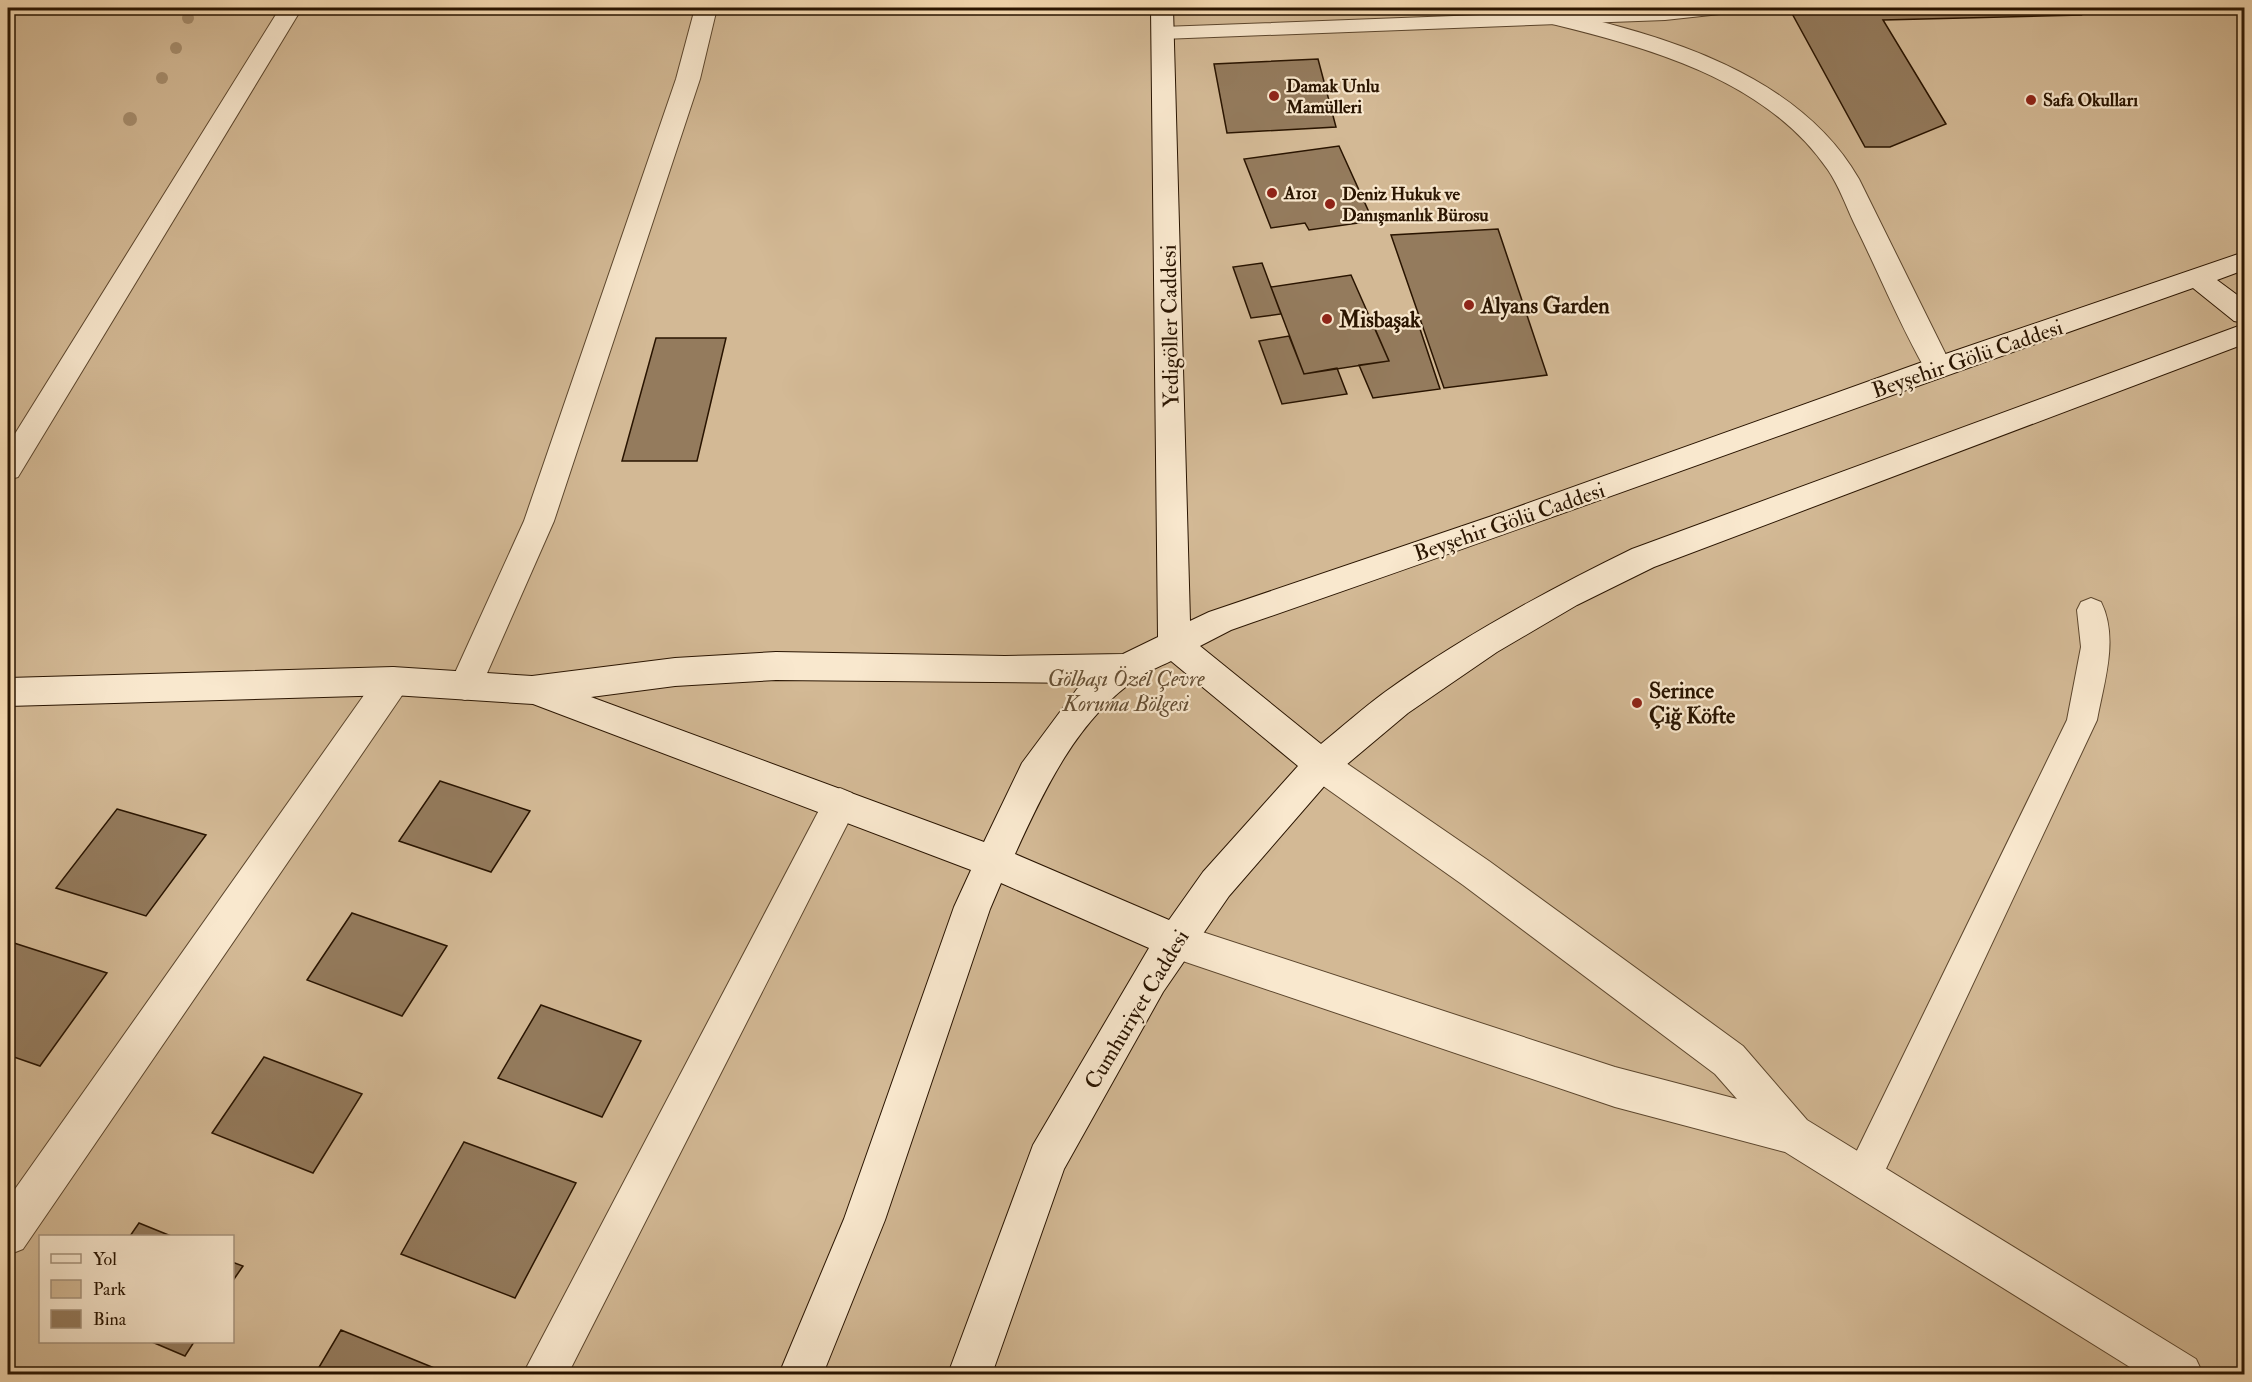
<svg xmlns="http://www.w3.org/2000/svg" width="2252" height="1382" font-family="'IM FELL Double Pica',serif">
	<rect width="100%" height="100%" fill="#f6dbb3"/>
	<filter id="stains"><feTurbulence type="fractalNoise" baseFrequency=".00333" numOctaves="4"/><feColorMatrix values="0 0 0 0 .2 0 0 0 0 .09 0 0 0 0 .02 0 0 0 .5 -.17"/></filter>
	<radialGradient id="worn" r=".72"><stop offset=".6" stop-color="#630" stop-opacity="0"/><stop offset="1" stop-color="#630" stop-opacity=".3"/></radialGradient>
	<!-- green -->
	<path fill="#d3b995" stroke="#7e664a" stroke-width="1.5" fill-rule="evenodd" d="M 8,8 L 2244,8 L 2244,1374 L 8,1374 ZM 40,1236 L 232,1236 L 232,1342 L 40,1342 Z"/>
	<!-- building -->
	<path fill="#947b5d" stroke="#291400" stroke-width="1.5" d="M 1789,8 L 2075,8 L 2081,15 L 1883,20 L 1946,124 L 1890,147 L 1865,147 Z
		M 1318,59 L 1336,127 L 1227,133 L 1214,64 Z
		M 1339,146 L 1373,221 L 1309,230 L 1305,223 L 1271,228 L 1244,159 Z
		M 1498,229 L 1547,375 L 1444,388 L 1391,235 Z
		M 1262,263 L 1281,314 L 1251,318 L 1233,267 Z
		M 1351,275 L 1389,361 L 1304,374 L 1271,287 Z
		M 1418,323 L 1440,389 L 1373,398 L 1359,365 L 1389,361 L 1373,324 Z
		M 1289,336 L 1304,374 L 1337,368 L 1347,394 L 1282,404 L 1259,341 Z
		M 656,338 L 726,338 L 697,461 L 622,461 Z
		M 440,781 L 530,811 L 491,872 L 399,841 Z
		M 117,809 L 206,835 L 146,916 L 56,888 Z
		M 352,913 L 447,946 L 402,1016 L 307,980 Z
		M 14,943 L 107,973 L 40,1066 L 8,1055 L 8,952 Z
		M 541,1005 L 641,1041 L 602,1117 L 498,1078 Z
		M 264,1057 L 362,1094 L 313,1173 L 212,1133 Z
		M 464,1142 L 576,1183 L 515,1298 L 401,1254 Z
		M 139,1223 L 171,1236 L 130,1236 Z
		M 232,1262 L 243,1266 L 232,1282 Z
		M 341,1330 L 449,1374 L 315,1374 Z
		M 152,1342 L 194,1342 L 185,1356 Z"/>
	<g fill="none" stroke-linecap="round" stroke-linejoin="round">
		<!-- lane casing -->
		<g stroke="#5c462d" stroke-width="2">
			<path id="lane" d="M 1669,8 L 1730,8 L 1727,12 L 1720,14 L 1665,20 L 1162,39 L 1155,37 L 1152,33 L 1155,29 L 1162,27 Z
				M 2091,598 L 2101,602 C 2119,638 2104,682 2097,720 L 1876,1190 L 1863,1196 L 1850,1190 L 1844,1177 L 2067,720 L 2081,647 L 2077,610 L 2081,602 Z"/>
		</g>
		<!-- street casing -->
		<g stroke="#5c462d" stroke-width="2">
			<path id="street" d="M 280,8 L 302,8 L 18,477 L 8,480 L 8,445 Z
				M 695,8 L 717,8 L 700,79 L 554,521 L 477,696 L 465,700 L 453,696 L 449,686 L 524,521 L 676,79 Z
				M 1552,10 C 1663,35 1798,73 1859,179 L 1952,367 L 1948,374 L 1938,377 L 1928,374 C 1900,326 1879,273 1854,223 C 1846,206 1839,186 1828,170 C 1765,78 1646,47 1544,22 L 1541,17 L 1544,12 Z
				M 393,667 L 405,671 L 409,681 L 405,691 L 23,1249 L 8,1255 L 8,1199 L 381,671 Z
				M 1321,750 L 1333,754 L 1489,861 L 1743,1046 L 1807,1120 L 2196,1359 L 2203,1374 L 2141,1374 L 1785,1152 L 1615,1107 L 1162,954 L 1157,941 L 1162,928 L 1175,923 L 1615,1067 L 1737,1099 L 1715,1074 L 1463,885 L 1309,776 L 1304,765 L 1309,754 Z
				M 840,788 L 852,793 L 857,804 L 852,815 L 568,1374 L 523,1374 L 828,793 Z"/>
		</g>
		<!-- secondary casing -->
		<g stroke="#291400" stroke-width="2">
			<path id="secondary" d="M 1151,8 L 1173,8 L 1190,621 L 1209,612 L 1495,515 L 1928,360 L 2244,252 L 2244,270 L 2217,280 L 2244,300 L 2244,323 L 2234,321 L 2193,288 C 1872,401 1553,519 1231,630 L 1200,646 L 1321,744 C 1342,727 1363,708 1385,692 C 1463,636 1546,591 1632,549 L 2244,324 L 2244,344 L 1654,567 L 1577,605 L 1497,652 L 1408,713 L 1333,776 L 1229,896 L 1163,992 L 1064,1169 L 992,1374 L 948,1374 L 1033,1145 L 1149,948 L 1001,883 L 990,909 L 885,1220 L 823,1374 L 779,1374 L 844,1219 L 954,907 L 971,870 L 533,704 L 393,695 L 8,706 L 8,678 L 393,667 L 532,676 L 675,658 L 776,652 L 1005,656 L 1123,654 L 1158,637 ZM 1171,661 L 1298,766 L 1203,872 L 1169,920 L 1015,854 C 1044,790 1078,718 1138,678 C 1148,671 1161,666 1171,661 ZM 776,680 L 1085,683 L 1077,689 L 1022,763 L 984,842 L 591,697 L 675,686 Z"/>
		</g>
		<!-- lane -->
		<use href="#lane" fill="#f9e8ce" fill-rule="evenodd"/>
		<!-- street -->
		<use href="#street" fill="#f9e8ce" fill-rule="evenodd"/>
		<!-- secondary -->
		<use href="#secondary" fill="#f9e8ce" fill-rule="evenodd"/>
	</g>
	<!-- trees -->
	<g fill="#a68d6d">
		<circle cx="188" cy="18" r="6"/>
		<circle cx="176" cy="48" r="6"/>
		<circle cx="162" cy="78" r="6"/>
		<circle cx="130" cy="119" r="7"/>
	</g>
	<!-- markers -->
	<g fill="#8f2418" stroke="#f9e8ce" stroke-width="2">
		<circle cx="1274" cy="96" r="6"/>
		<circle cx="2031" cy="100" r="6"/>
		<circle cx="1272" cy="193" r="6"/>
		<circle cx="1330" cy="204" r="6"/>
		<circle cx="1469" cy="305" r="6"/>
		<circle cx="1327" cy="319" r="6"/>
		<circle cx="1637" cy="703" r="6"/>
	</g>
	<g text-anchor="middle" stroke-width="4.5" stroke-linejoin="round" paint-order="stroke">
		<!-- far-poi labels -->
		<g font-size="18" font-weight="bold" fill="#291400" stroke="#f9e8ce" text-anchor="start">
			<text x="1286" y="92">Damak Unlu<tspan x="1286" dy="21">Mamülleri</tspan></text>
			<text x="2043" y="106">Safa Okulları</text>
			<text x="1284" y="199">A101</text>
			<text x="1342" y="200">Deniz Hukuk ve<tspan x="1342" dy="21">Danışmanlık Bürosu</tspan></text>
		</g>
		<!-- poi labels -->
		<g font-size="22" font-weight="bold" fill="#291400" stroke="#f9e8ce" text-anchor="start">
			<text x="1481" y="313">Alyans Garden</text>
			<text x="1339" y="327">Misbaşak</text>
			<text x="1649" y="698">Serince<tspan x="1649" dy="25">Çiğ Köfte</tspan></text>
		</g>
		<!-- street labels -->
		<g font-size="22" fill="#291400" stroke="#f9e8ce">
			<text transform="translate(1169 326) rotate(-91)" y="8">Yedigöller Caddesi</text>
			<text transform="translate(1967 358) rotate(-19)" y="8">Beyşehir Gölü Caddesi</text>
			<text transform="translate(1509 521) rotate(-19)" y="8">Beyşehir Gölü Caddesi</text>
			<text transform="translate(1136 1009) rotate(-59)" y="8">Cumhuriyet Caddesi</text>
		</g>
		<!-- park labels -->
		<g font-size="22" font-style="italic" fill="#644e34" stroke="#f9e8ce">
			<text x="1126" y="686">Gölbaşı Özel Çevre<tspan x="1126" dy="25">Koruma Bölgesi</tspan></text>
		</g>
	</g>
	<!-- margin -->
	<rect width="2252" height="1382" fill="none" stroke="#f6dbb3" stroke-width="30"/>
	<rect x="9" y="9" width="2234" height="1364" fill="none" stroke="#291400" stroke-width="3"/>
	<rect x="15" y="15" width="2222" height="1352" fill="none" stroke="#291400" stroke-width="1.5"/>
	<!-- legend -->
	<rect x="39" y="1235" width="195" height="108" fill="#f9e8ce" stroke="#a6937c" stroke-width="1.5"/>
	<rect x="51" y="1254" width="30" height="9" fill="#f9e8ce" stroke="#a6937c" stroke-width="1.5"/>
	<text x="93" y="1265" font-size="18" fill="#291400">Yol</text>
	<rect x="51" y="1280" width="30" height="18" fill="#d3b995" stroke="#a6937c" stroke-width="1.5"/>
	<text x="93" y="1295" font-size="18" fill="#291400">Park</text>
	<rect x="51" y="1310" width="30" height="18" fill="#947b5d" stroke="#a6937c" stroke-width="1.5"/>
	<text x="93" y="1325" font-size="18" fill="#291400">Bina</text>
	<rect width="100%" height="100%" filter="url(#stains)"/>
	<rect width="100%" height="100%" fill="url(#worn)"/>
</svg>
